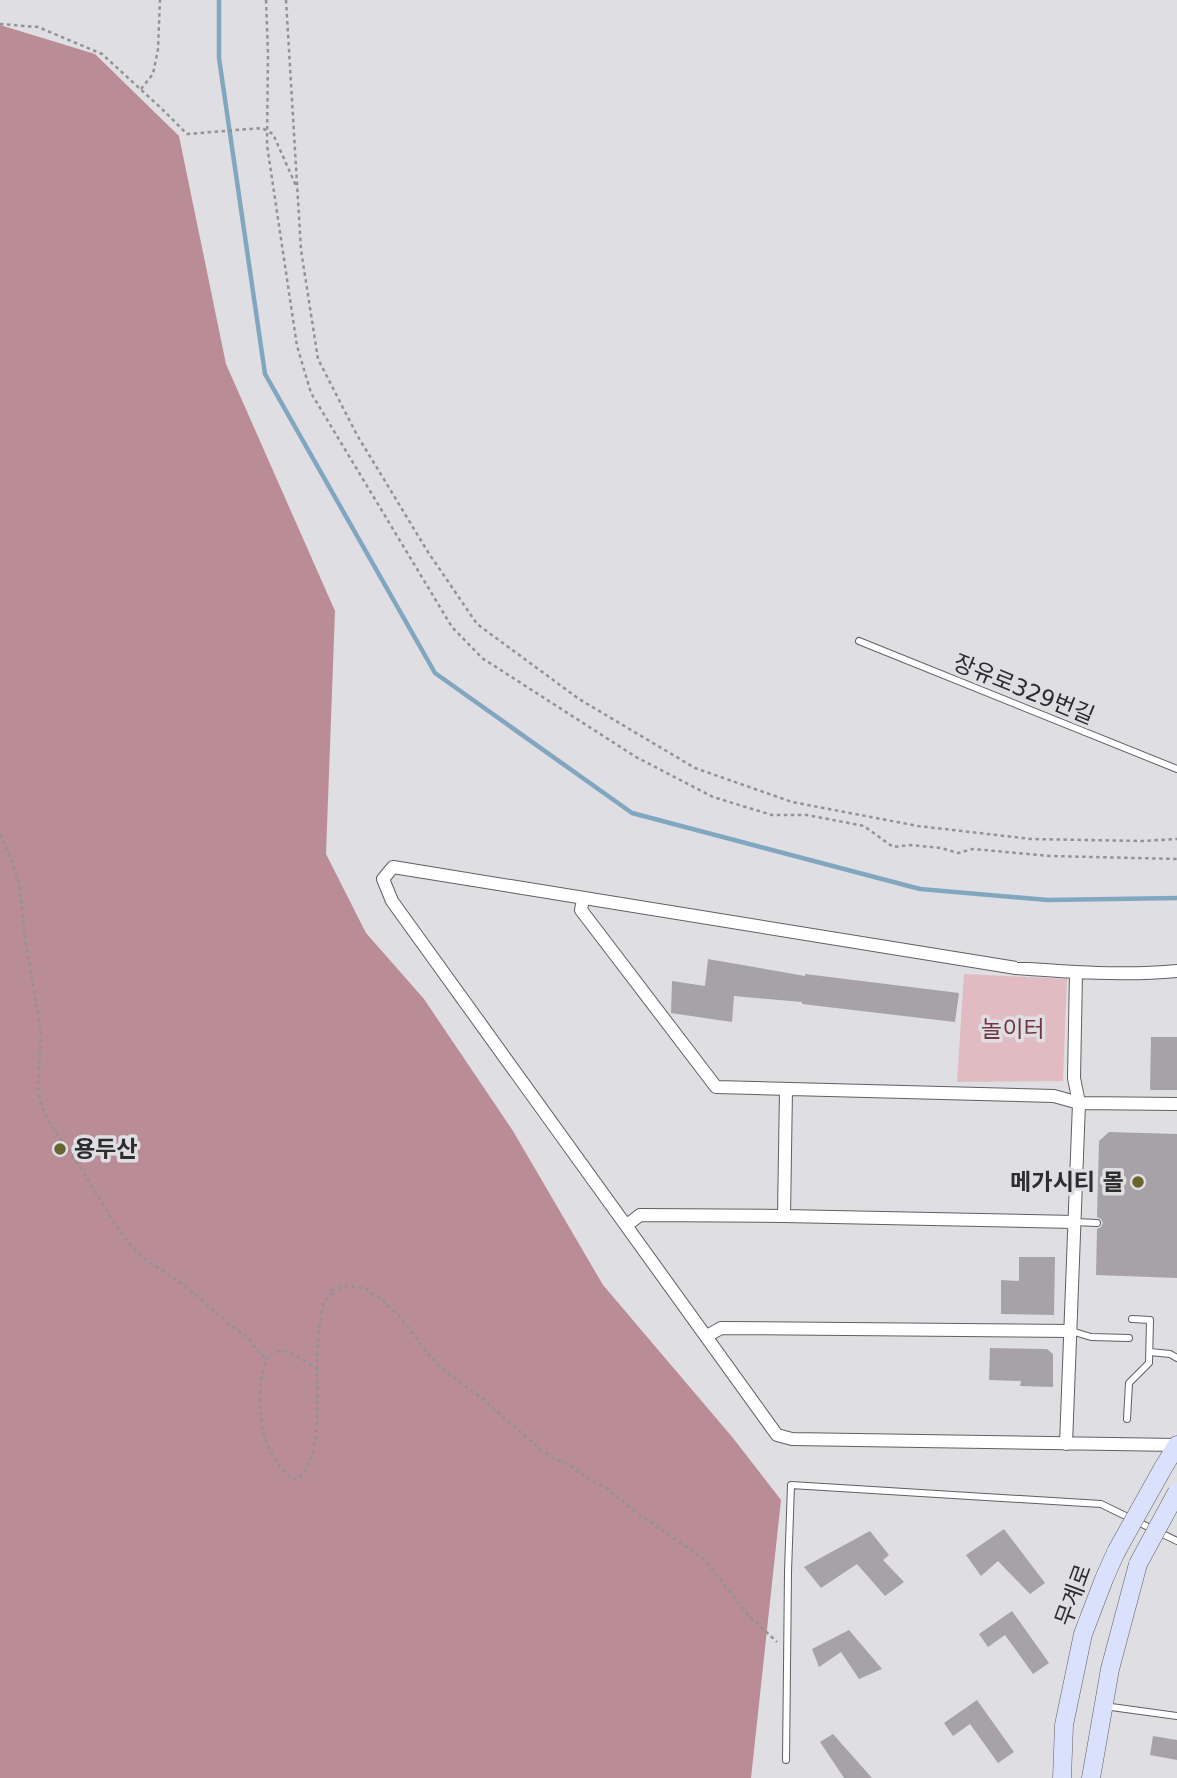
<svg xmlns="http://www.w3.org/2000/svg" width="1177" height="1778" font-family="'DejaVu Sans','Noto Sans KR',sans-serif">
	<rect width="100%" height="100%" fill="#dfdee2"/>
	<!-- green -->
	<path fill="#e0bcc2" d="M 964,974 L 1067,979 L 1063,1081 L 957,1082 Z"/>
	<!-- forest -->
	<path fill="#ba8d96" d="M 0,25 L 95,54 L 179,136 L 226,364 L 335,611 L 326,854 L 366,933 L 424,999 L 513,1131 L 603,1285 L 733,1438 L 781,1500 L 751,1778 L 0,1778 Z"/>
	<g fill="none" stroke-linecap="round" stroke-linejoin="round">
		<!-- stream -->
		<path stroke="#81a7c0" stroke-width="4.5" d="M 219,0 L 219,58 L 265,374 L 435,673 L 632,813 L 920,889 L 1048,900 L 1177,898"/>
	</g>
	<!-- building -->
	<path fill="#a6a2a5" d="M 708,959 L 805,976 L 805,974 L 959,993 L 955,1022 L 802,1004 L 802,1002 L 734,996 L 732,1022 L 671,1013 L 672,981 L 705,986 Z
		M 1151,1037 L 1177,1037 L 1177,1090 L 1150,1090 Z
		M 1109,1132 L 1177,1134 L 1177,1278 L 1096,1275 L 1097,1229 L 1101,1227 L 1103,1223 L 1101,1219 L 1097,1217 L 1099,1141 Z
		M 1019,1257 L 1055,1257 L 1054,1315 L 1001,1314 L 1001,1280 L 1019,1281 Z
		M 990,1348 L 1047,1349 L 1053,1354 L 1053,1387 L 1020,1386 L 1021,1381 L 989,1380 Z
		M 1004,1529 L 1045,1583 L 1030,1594 L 998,1561 L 981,1576 L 966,1555 Z
		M 870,1531 L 889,1555 L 883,1560 L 904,1582 L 885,1596 L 857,1564 L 821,1588 L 804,1567 Z
		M 1012,1611 L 1049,1663 L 1033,1674 L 1005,1635 L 988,1647 L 979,1634 Z
		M 849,1630 L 882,1669 L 859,1679 L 841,1652 L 819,1667 L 812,1649 Z
		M 977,1700 L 1014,1752 L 998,1763 L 970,1724 L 953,1736 L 944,1723 Z
		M 833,1734 L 872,1778 L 844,1778 L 820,1742 Z
		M 1153,1736 L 1177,1740 L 1177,1760 L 1150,1755 Z"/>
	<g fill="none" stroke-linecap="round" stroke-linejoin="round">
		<!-- service casing -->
		<g stroke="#605f62" stroke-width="8">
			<path id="service" d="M 859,641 L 1177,769
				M 1075,1222 L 1097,1223
				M 1071,1331 L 1091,1337 L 1129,1338
				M 1150,1352 L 1170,1354 L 1177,1358
				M 1127,1419 L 1129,1383 L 1149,1363 L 1150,1320 L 1132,1319
				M 1104,1706 L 1177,1716
				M 786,1760 L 788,1572 L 791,1485 L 1101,1504 L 1177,1541"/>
		</g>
		<!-- minor casing -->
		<g stroke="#605f62" stroke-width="14">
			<path id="minor" d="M 583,899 L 581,910 L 716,1087 L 1054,1096 L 1079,1103 L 1177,1104
				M 784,1216 L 786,1089
				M 627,1225 L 640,1215 L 784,1216 L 1075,1222
				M 707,1336 L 721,1328 L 1071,1331
				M 1066,1444 L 1079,1103 L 1074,1078 L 1076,973
				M 1177,1445 L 792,1439 L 777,1435 L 392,901 L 383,879 L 393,867 L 1016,968 C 1069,972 1124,976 1177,971"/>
		</g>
		<!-- secondary casing -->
		<g stroke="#605f62" stroke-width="19">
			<path id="secondary" d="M 1163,1468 L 1177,1445
				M 1062,1778 L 1064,1725 L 1083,1634 L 1104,1579 L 1116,1552
				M 1091,1778 L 1110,1669 L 1138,1564"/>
		</g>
		<!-- path -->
		<path stroke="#939295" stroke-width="2.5" stroke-dasharray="3.5 3.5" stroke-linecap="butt" d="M 266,0 L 268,54 L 267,145 L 297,346 L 311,393 L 452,627 L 482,658 L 636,757 L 713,797 L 772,815 L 807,815 L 864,826 L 893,847 L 911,845 L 941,848 L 958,853 L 973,849 L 1050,856 L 1177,859
			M 286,0 L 301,250 L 318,359 L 357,435 L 428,552 L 477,624 L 579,699 L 695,768 L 792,802 L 918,826 L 1031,839 L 1142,841 L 1177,839
			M 0,24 L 38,27 L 102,54 L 161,108 L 187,134 L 262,128 L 273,134 L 297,188
			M 141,89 L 153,74 L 158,49 L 160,0
			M 0,834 L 11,859 L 19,884 L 26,943 L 41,1032 L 38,1091 L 42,1107 L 48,1120 L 85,1175 L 118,1229 L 131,1246 L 144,1258 L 188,1288 L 228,1323 L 249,1339 L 261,1355 L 266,1358
			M 317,1370 C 307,1363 292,1350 278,1351 C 256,1352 259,1415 263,1431 C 267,1448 278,1467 291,1478 L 298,1479 C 322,1456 317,1403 317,1372 C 317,1351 318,1327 323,1306 L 327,1298 L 333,1293 L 331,1290 L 348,1286 L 358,1287 L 366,1289 L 381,1299 L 400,1317 L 430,1356 L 441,1368 L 483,1399 L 540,1449 L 553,1458 L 569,1465 L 592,1481 L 606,1488 L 640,1515 L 704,1559 L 749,1616 L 777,1642"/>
		<!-- service -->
		<use href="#service" stroke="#fff" stroke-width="6"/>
		<!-- minor -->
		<use href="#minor" stroke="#fff" stroke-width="12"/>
		<!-- secondary -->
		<use href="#secondary" stroke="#d9e1fd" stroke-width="18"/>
		<!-- secondary-bridge casing -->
		<g stroke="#605f62" stroke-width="19" stroke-linecap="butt">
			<path id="secondary-bridge" d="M 1116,1552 L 1163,1468
				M 1138,1564 L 1177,1492"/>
		</g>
		<!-- secondary-bridge -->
		<use href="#secondary-bridge" stroke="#d9e1fd" stroke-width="18"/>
	</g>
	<!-- markers -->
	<g fill="#696330" stroke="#dfdee2" stroke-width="2.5">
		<circle cx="60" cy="1149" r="7"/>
		<circle cx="1138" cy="1182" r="7"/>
	</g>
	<g text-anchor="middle" stroke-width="7" stroke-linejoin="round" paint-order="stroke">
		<!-- street labels -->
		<g font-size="23" fill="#2e2d2e" stroke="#dfdee2">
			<text transform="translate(1024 689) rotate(22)" y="8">장유로329번길</text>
			<text transform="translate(1073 1595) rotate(-70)" y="8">무계로</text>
		</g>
		<!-- park labels -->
		<g font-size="23" fill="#723645" stroke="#dfdee2">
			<text x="1013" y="1037">놀이터</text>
		</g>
		<!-- poi labels -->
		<g font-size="23" font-weight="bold" fill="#2e2d2e" stroke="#dfdee2" text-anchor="start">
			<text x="74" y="1157">용두산</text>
			<text x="1124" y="1190" text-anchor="end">메가시티 몰</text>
		</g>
	</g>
</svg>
